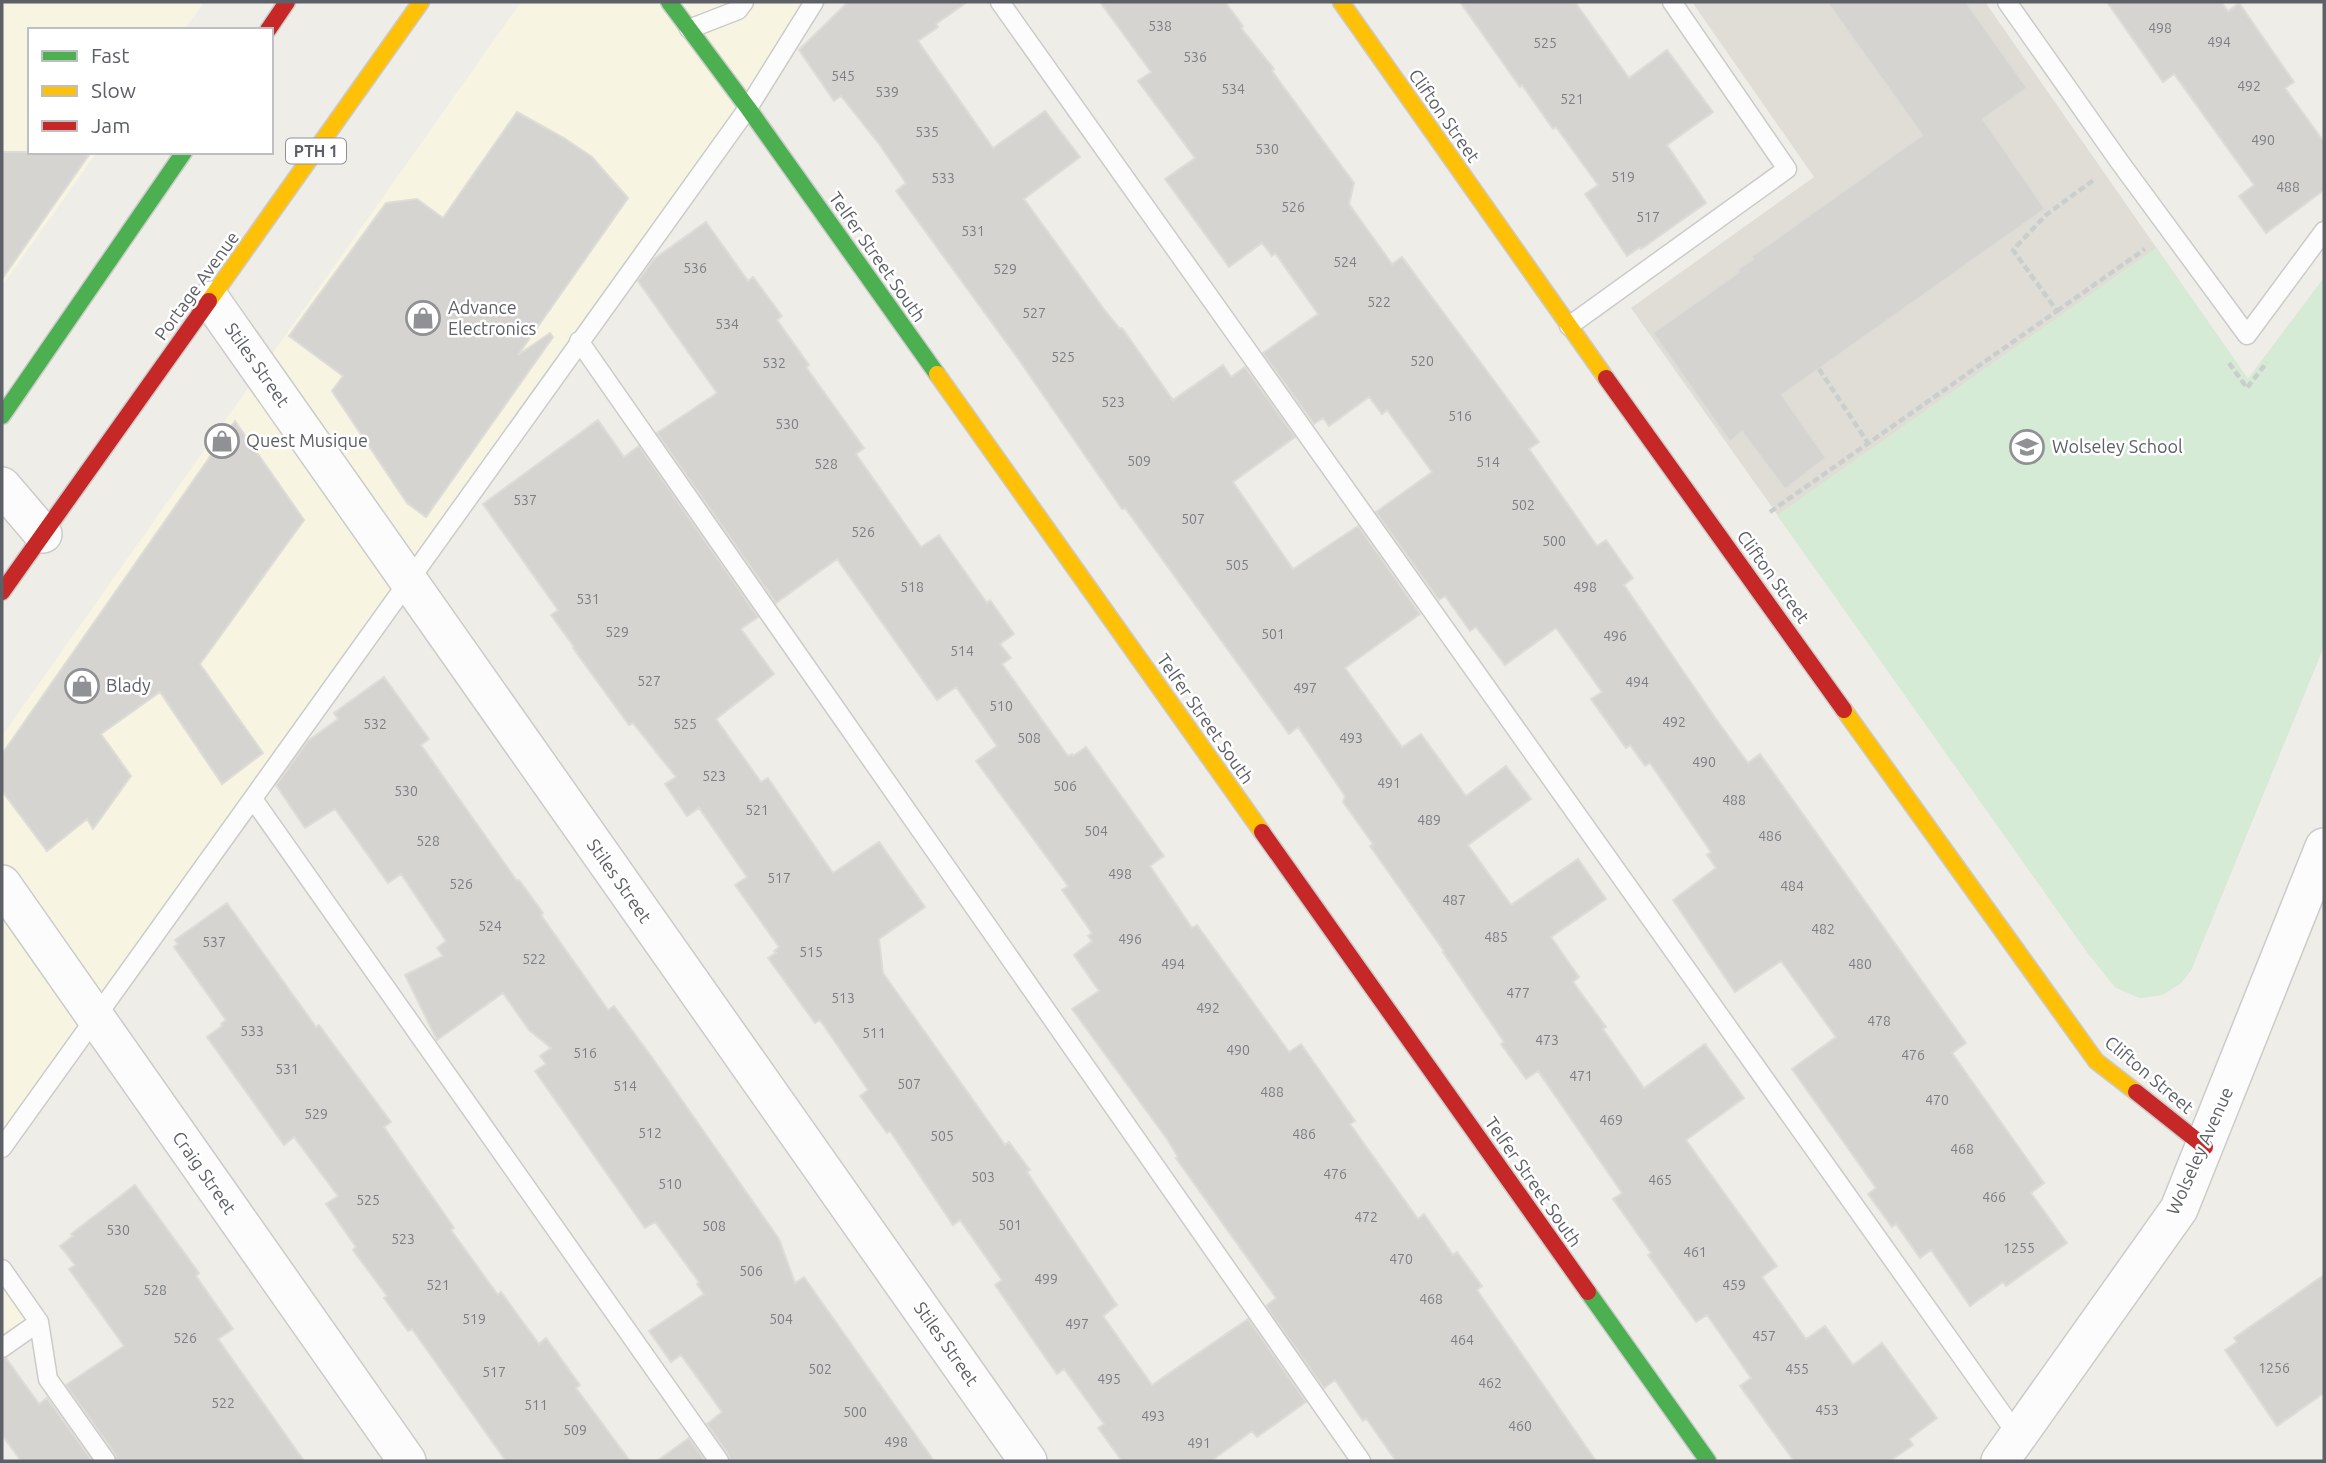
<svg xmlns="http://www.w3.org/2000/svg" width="2326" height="1463" font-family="Ubuntu,sans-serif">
	<rect width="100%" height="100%" fill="#eeede8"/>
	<!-- commercial -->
	<path fill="#f7f5e1" d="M 2,2 L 204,2 L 184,30 L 30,30 L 30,152 L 97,152 L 2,286 Z
		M 521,2 L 807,2 L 740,109 L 2,1145 L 2,736 Z
		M 2,1274 L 35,1321 L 2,1345 Z"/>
	<!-- education -->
	<path fill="#dfddd6" d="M 1692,2 L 1985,2 L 2248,379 L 2324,278 L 2324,646 L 2191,970 L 2181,983 L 2162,995 L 2140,998 L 2115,987 L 2087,952 L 1631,308 L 1814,177 Z"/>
	<!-- green -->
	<path fill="#d5ebd5" d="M 2156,248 L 2248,379 L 2324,278 L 2324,646 L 2191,970 L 2181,983 L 2162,995 L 2140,998 L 2115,987 L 2087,952 L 1777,515 Z"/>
	<!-- building -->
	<path fill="#d5d4d1" stroke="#dedcd7" stroke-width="2" d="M 848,2 L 967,2 L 936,24 L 938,27 L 918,41 L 993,148 L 1045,111 L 1080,157 L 1024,199 L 1106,312 L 1120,329 L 1122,328 L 1173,400 L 1223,365 L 1231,377 L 1245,367 L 1295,437 L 1233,482 L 1293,569 L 1358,526 L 1420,614 L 1345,668 L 1402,747 L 1421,734 L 1466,796 L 1506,766 L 1531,799 L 1468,845 L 1511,905 L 1578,859 L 1606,899 L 1551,937 L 1579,977 L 1573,982 L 1606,1027 L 1603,1029 L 1644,1088 L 1705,1044 L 1744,1098 L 1686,1140 L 1777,1266 L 1762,1277 L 1806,1339 L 1825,1326 L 1853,1365 L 1882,1343 L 1937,1418 L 1909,1439 L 1913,1445 L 1890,1461 L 1794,1461 L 1740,1386 L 1751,1378 L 1707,1315 L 1696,1322 L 1648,1255 L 1651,1253 L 1613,1199 L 1622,1193 L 1538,1071 L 1526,1079 L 1501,1044 L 1504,1042 L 1443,952 L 1444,951 L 1370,846 L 1373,844 L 1343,802 L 1345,796 L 1322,762 L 1298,727 L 1289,734 L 1125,508 L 1122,509 L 1019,360 L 896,191 L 906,183 L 879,144 L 841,96 L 834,101 L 799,50 Z
		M 1100,2 L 1225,2 L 1243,26 L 1241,28 L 1274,69 L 1272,71 L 1354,183 L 1349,204 L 1392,264 L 1402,257 L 1498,386 L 1539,442 L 1529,449 L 1597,546 L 1606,540 L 1633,578 L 1624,585 L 1716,719 L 1748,763 L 1760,754 L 1966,1043 L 1952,1053 L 2044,1183 L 2031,1193 L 2067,1243 L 2006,1286 L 2003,1282 L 1970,1306 L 1931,1250 L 1920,1258 L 1896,1224 L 1892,1227 L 1868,1194 L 1876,1188 L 1792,1069 L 1836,1037 L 1781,961 L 1735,992 L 1673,900 L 1716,868 L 1707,855 L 1711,852 L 1650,763 L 1645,766 L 1630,745 L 1626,748 L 1591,699 L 1602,692 L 1556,628 L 1505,665 L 1476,627 L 1470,631 L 1445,596 L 1439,600 L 1376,512 L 1432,472 L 1387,410 L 1382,414 L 1369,397 L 1329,426 L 1323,418 L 1314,424 L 1263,353 L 1318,314 L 1275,253 L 1272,256 L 1262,243 L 1229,267 L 1165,179 L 1195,158 L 1138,81 L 1151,72 Z
		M 1460,2 L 1575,2 L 1629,78 L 1667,50 L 1713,112 L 1667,145 L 1706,203 L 1641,249 L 1640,247 L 1627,256 L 1585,194 L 1598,185 L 1556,127 L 1553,129 L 1522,85 L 1520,87 Z
		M 1827,2 L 1966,2 L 2027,88 L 1983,119 L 2045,209 L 1782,395 L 1826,458 L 1785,489 L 1742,432 L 1730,442 L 1653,333 L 1739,272 L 1737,270 L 1753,259 L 1751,257 L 1922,135 Z
		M 2107,2 L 2221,2 L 2228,11 L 2239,3 L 2294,82 L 2285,88 L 2324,142 L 2324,190 L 2266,233 L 2239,196 L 2254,185 L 2174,74 L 2163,82 Z
		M 517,112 L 564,138 L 592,157 L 628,198 L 518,355 L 550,333 L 553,337 L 426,517 L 407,503 L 332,391 L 343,376 L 289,336 L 386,203 L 417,199 L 443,218 Z
		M 2,152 L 91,152 L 2,279 Z
		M 706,222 L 748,281 L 753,277 L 782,316 L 777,320 L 809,365 L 806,367 L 864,448 L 856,454 L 921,547 L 939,535 L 987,603 L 990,600 L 1014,634 L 1000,644 L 1011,658 L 1002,664 L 1068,756 L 1072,754 L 1073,756 L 1086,747 L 1164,856 L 1150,866 L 1192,928 L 1197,925 L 1289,1052 L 1301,1044 L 1355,1121 L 1350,1124 L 1418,1219 L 1424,1214 L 1453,1255 L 1457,1252 L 1482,1286 L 1477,1290 L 1596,1461 L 1396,1461 L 1366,1418 L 1363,1421 L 1335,1380 L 1324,1388 L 1266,1306 L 1276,1298 L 1176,1158 L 1178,1157 L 1167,1139 L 1072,1009 L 1099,991 L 1074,955 L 1092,941 L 1088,936 L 1092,933 L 1062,890 L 1068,886 L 976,761 L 997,746 L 956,687 L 937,700 L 837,559 L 776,603 L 657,433 L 717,393 L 638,281 L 654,259 Z
		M 598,420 L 624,457 L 639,446 L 758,617 L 741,629 L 774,674 L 716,719 L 761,782 L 768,778 L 833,873 L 879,842 L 925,907 L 879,939 L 883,973 L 1005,1145 L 1009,1142 L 1030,1170 L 1027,1172 L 1117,1305 L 1103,1316 L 1152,1385 L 1248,1319 L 1306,1402 L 1257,1437 L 1252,1431 L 1211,1461 L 1122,1461 L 1098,1428 L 1104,1424 L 1064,1369 L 1057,1374 L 995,1285 L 1002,1280 L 960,1220 L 953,1225 L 890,1131 L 887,1133 L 860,1096 L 868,1090 L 820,1020 L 815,1023 L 768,958 L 776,953 L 774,951 L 779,947 L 735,885 L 747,877 L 699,808 L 687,816 L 665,784 L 676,777 L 633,723 L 629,725 L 573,648 L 574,647 L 551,615 L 558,610 L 483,504 Z
		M 235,421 L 304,520 L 200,664 L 263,753 L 222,784 L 160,692 L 101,734 L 131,776 L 93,829 L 87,819 L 47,851 L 2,791 L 2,754 Z
		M 384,677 L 429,739 L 421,745 L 517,881 L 519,880 L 543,913 L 541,915 L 608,1010 L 614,1006 L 651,1056 L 779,1239 L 795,1283 L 804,1277 L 934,1461 L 730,1461 L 728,1454 L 707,1424 L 722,1412 L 681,1355 L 671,1362 L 649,1331 L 704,1294 L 697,1284 L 699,1282 L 655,1222 L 645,1228 L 535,1071 L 546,1064 L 540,1056 L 551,1048 L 529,1030 L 503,993 L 437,1040 L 405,975 L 443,956 L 437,948 L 446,941 L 401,874 L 388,883 L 335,809 L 305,828 L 276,785 L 308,741 L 338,719 L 334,713 Z
		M 227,903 L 316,1027 L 319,1025 L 391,1122 L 384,1127 L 454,1228 L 451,1230 L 498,1295 L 501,1292 L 539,1344 L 546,1338 L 580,1385 L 576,1388 L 630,1461 L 506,1461 L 412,1329 L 408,1331 L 384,1298 L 387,1296 L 353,1250 L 356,1247 L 326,1204 L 338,1196 L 294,1137 L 284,1145 L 207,1037 L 222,1026 L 221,1024 L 226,1020 L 174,947 L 178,944 L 175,940 Z
		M 135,1185 L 199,1273 L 196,1276 L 233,1329 L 218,1339 L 304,1461 L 117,1461 L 115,1454 L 66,1385 L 124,1346 L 69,1269 L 75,1265 L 60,1246 L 73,1236 L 71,1234 Z
		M 2324,1275 L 2324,1393 L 2277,1426 L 2225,1350 L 2237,1342 L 2234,1338 Z
		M 6,1358 L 39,1404 L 47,1398 L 92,1461 L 21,1461 L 2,1435 L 2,1359 Z
		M 689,1438 L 705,1461 L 657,1461 Z"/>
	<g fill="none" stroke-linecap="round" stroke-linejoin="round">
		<!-- lane casing -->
		<g stroke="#cbcbca" stroke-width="21">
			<path id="lane" d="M 1000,2 L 2018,1436
				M 2007,2 L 2119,161 L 2247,335 L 2324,231
				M 689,29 L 738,10 L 744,2
				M 1569,326 L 1787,169 L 1672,2
				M 579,341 L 1361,1461
				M 253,799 L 719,1461
				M 2,1148 L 748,108 L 814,2
				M 2,1269 L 39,1322 L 2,1348
				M 39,1322 L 48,1379 L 106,1461"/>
		</g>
		<!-- street casing -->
		<g stroke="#cbcbca" stroke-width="40">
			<path id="street" d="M 211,300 L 1028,1461
				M 2,486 L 43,534
				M 2,884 L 407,1461
				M 2000,1461 L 2179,1209 L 2324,847"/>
		</g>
		<!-- fast casing -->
		<g stroke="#cacbca" stroke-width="19">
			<path id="fast" d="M 669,2 L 748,108 L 937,374
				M 2,416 L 184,152
				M 1588,1292 L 1708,1461"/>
		</g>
		<!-- slow casing -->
		<g stroke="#cacbca" stroke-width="19">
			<path id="slow" d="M 1341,2 L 1606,378
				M 209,301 L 421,2
				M 937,374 L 1262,832
				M 1844,710 L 2096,1061 L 2136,1092"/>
		</g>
		<!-- jam casing -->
		<g stroke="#cacbca" stroke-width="19">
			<path id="jam" d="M 268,30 L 287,2
				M 1606,378 L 1844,710
				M 2,592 L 209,301
				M 1262,832 L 1588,1292
				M 2136,1092 L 2205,1147"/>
		</g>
		<!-- path -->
		<path stroke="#cacecc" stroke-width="4.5" stroke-dasharray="7 3.5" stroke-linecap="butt" d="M 2057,311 L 2145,249
			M 2229,363 L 2247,388 L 2267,362
			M 1819,369 L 1868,443
			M 1770,512 L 2057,311 L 2013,250 L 2046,215 L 2095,179"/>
		<!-- lane -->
		<use href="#lane" stroke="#fcfcfc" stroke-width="18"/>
		<!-- street -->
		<use href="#street" stroke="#fcfcfc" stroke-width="37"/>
		<!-- fast -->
		<use href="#fast" stroke="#4caf50" stroke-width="16"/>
		<!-- slow -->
		<use href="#slow" stroke="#ffc107" stroke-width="16"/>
		<!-- jam -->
		<use href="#jam" stroke="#c62828" stroke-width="16"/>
	</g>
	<!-- icons -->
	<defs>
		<g id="shop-ring" transform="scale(1.75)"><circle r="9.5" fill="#fff" stroke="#909194" stroke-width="1.5"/><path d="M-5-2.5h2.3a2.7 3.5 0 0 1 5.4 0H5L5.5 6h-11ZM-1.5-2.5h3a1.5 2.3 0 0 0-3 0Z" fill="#909194"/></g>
		<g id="school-ring" transform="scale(1.75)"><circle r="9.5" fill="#fff" stroke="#909194" stroke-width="1.5"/><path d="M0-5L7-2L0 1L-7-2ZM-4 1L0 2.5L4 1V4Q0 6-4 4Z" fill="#909194"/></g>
	</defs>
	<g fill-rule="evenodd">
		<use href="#shop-ring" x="423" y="318"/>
		<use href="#shop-ring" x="222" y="441"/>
		<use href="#school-ring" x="2027" y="447"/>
		<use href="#shop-ring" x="82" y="686"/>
	</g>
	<g text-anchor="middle" stroke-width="5" stroke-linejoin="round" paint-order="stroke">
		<!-- number labels -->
		<g font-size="14" fill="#7c7e82">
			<text x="1160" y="31">538</text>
			<text x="2160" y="33">498</text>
			<text x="2219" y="47">494</text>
			<text x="1545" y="48">525</text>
			<text x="1195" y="62">536</text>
			<text x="843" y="81">545</text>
			<text x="2249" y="91">492</text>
			<text x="1233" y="94">534</text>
			<text x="887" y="97">539</text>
			<text x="1572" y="104">521</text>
			<text x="927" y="137">535</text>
			<text x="2263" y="145">490</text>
			<text x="1267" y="154">530</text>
			<text x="1623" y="182">519</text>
			<text x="943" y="183">533</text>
			<text x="2288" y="192">488</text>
			<text x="1293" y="212">526</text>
			<text x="1648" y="222">517</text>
			<text x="973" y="236">531</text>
			<text x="1345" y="267">524</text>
			<text x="695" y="273">536</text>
			<text x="1005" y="274">529</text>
			<text x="1379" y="307">522</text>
			<text x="1034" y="318">527</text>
			<text x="727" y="329">534</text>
			<text x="1063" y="362">525</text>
			<text x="1422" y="366">520</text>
			<text x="774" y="368">532</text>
			<text x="1113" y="407">523</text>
			<text x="1460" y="421">516</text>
			<text x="787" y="429">530</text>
			<text x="1139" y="466">509</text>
			<text x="1488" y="467">514</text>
			<text x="826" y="469">528</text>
			<text x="525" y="505">537</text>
			<text x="1523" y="510">502</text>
			<text x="1193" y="524">507</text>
			<text x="863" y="537">526</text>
			<text x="1554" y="546">500</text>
			<text x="1237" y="570">505</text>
			<text x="912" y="592">518</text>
			<text x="1585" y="592">498</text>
			<text x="588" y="604">531</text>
			<text x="617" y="637">529</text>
			<text x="1273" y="639">501</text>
			<text x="1615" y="641">496</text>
			<text x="962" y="656">514</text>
			<text x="649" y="686">527</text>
			<text x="1637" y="687">494</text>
			<text x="1305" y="693">497</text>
			<text x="1001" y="711">510</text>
			<text x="1674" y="727">492</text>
			<text x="375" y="729">532</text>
			<text x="685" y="729">525</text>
			<text x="1029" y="743">508</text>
			<text x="1351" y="743">493</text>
			<text x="1704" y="767">490</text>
			<text x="714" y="781">523</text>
			<text x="1389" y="788">491</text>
			<text x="1065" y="791">506</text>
			<text x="406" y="796">530</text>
			<text x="1734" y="805">488</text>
			<text x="757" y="815">521</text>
			<text x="1429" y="825">489</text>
			<text x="1096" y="836">504</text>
			<text x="1770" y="841">486</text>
			<text x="428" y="846">528</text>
			<text x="1120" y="879">498</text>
			<text x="779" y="883">517</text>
			<text x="461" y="889">526</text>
			<text x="1792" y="891">484</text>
			<text x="1454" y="905">487</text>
			<text x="490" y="931">524</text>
			<text x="1823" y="934">482</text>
			<text x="1496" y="942">485</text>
			<text x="1130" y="944">496</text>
			<text x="214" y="947">537</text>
			<text x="811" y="957">515</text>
			<text x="534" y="964">522</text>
			<text x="1173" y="969">494</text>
			<text x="1860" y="969">480</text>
			<text x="1518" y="998">477</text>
			<text x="843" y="1003">513</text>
			<text x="1208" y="1013">492</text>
			<text x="1879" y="1026">478</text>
			<text x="252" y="1036">533</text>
			<text x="874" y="1038">511</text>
			<text x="1547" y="1045">473</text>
			<text x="1238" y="1055">490</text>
			<text x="585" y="1058">516</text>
			<text x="1913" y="1060">476</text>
			<text x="287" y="1074">531</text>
			<text x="1581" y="1081">471</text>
			<text x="909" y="1089">507</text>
			<text x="625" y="1091">514</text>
			<text x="1272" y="1097">488</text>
			<text x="1937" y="1105">470</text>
			<text x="316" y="1119">529</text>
			<text x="1611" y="1125">469</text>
			<text x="650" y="1138">512</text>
			<text x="1304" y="1139">486</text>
			<text x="942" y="1141">505</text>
			<text x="1962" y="1154">468</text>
			<text x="1335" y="1179">476</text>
			<text x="983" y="1182">503</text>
			<text x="1660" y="1185">465</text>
			<text x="670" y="1189">510</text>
			<text x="1994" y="1202">466</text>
			<text x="368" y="1205">525</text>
			<text x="1366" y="1222">472</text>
			<text x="1010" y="1230">501</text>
			<text x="714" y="1231">508</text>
			<text x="118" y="1235">530</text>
			<text x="403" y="1244">523</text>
			<text x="2019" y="1253">1255</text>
			<text x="1695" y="1257">461</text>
			<text x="1401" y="1264">470</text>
			<text x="751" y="1276">506</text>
			<text x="1046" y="1284">499</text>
			<text x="438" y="1290">521</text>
			<text x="1734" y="1290">459</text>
			<text x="155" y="1295">528</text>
			<text x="1431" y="1304">468</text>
			<text x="474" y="1324">519</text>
			<text x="781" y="1324">504</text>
			<text x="1077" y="1329">497</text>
			<text x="1764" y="1341">457</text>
			<text x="185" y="1343">526</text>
			<text x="1462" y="1345">464</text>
			<text x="2274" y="1373">1256</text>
			<text x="820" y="1374">502</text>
			<text x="1797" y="1374">455</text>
			<text x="494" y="1377">517</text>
			<text x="1109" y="1384">495</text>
			<text x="1490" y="1388">462</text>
			<text x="223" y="1408">522</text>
			<text x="536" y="1410">511</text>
			<text x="1827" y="1415">453</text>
			<text x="855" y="1417">500</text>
			<text x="1153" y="1421">493</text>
			<text x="1520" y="1431">460</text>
			<text x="575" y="1435">509</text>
			<text x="896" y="1447">498</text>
			<text x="1199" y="1448">491</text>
		</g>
		<!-- shield labels -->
		<rect fill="#fff" stroke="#8e9095" stroke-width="2" x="286" y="138.5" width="60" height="25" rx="5"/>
		<g font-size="16" font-weight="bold" fill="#5d6067">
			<text x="316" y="157">PTH 1</text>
		</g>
		<!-- street labels -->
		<g font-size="18" fill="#5d6067" stroke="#fff">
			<text transform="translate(1444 116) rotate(55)" y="6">Clifton Street</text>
			<text transform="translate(877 257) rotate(55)" y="6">Telfer Street South</text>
			<text transform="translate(197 286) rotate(-54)" y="6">Portage Avenue</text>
			<text transform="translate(257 365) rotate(55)" y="6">Stiles Street</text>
			<text transform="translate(1773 577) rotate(54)" y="6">Clifton Street</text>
			<text transform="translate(1205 719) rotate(55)" y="6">Telfer Street South</text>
			<text transform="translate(619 881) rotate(55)" y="6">Stiles Street</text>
			<text transform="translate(2149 1075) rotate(40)" y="6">Clifton Street</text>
			<text transform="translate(2200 1151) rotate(-66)" y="6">Wolseley Avenue</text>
			<text transform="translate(204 1173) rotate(55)" y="6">Craig Street</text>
			<text transform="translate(1533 1182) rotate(55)" y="6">Telfer Street South</text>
			<text transform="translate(946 1344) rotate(55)" y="6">Stiles Street</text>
		</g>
		<!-- poi labels -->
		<g font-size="18" fill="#5d6067" stroke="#fff" text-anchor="start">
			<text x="448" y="314">Advance<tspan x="448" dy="21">Electronics</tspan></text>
			<text x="246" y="447">Quest Musique</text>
			<text x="2052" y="453">Wolseley School</text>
			<text x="106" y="692">Blady</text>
		</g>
	</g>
	<!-- border -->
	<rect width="2326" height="1463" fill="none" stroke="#5d6067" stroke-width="7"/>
	<!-- legend -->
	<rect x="28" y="28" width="245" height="126" fill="#ffffff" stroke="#bebfc2" stroke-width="2"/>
	<rect x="42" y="51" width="35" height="10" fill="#4caf50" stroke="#bebfc2" stroke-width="2"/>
	<text x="91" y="63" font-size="21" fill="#5d6067">Fast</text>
	<rect x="42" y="86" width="35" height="10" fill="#ffc107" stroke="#bebfc2" stroke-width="2"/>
	<text x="91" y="98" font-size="21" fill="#5d6067">Slow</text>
	<rect x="42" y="121" width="35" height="10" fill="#c62828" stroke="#bebfc2" stroke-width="2"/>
	<text x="91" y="133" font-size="21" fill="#5d6067">Jam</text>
</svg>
